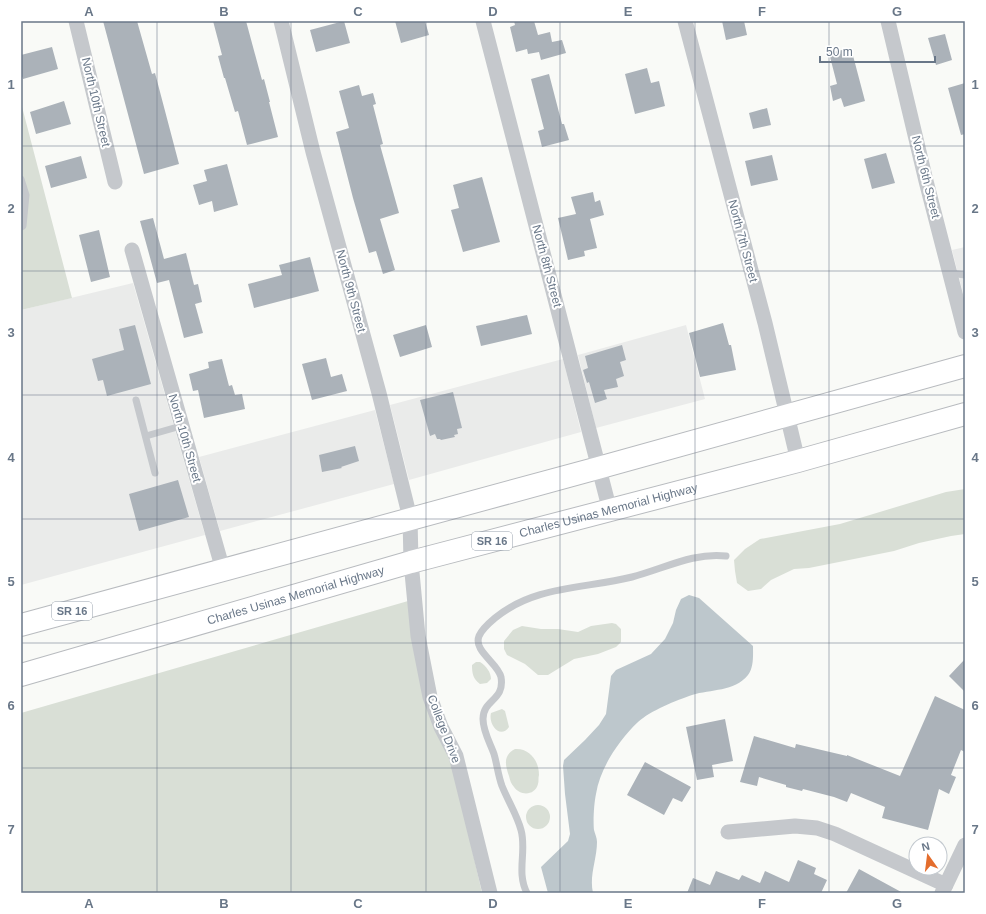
<svg xmlns="http://www.w3.org/2000/svg" width="986" height="914" font-family="Helvetica,sans-serif">
	<rect width="100%" height="100%" fill="#f9faf7"/>
	<!-- built -->
	<path fill="#eaebea" d="M 965,247 L 965,301 L 952,250 Z
		M 133,283 L 205,535 L 21,585 L 21,310 Z
		M 686,325 L 705,399 L 596,428 L 578,355 Z
		M 563,359 L 581,432 L 409,480 L 390,405 Z
		M 375,410 L 394,484 L 220,531 L 199,457 Z"/>
	<!-- green -->
	<path fill="#d9dfd6" d="M 21,103 L 72,298 L 21,310 Z
		M 965,489 L 965,534 L 951,536 L 919,543 L 894,551 L 809,568 L 794,569 L 771,580 L 761,589 L 748,591 L 737,583 L 735,571 L 734,560 L 745,549 L 760,539 L 840,524 L 946,492 Z
		M 415,599 L 482,893 L 21,893 L 21,713 Z
		M 612,623 L 616,624 L 621,629 L 621,642 L 616,647 L 598,654 L 574,659 L 548,675 L 538,675 L 525,664 L 507,655 L 504,649 L 504,641 L 513,630 L 522,626 L 541,629 L 558,629 L 578,632 L 591,626 Z
		M 476,662 L 480,662 C 486,666 491,672 491,679 L 487,683 L 480,684 C 473,679 472,673 472,665 Z
		M 502,709 L 505,711 L 509,727 C 500,740 488,724 491,713 Z
		M 515,749 C 529,748 539,760 539,775 C 538,778 539,781 538,784 C 535,796 520,796 514,787 C 511,784 510,780 509,776 C 505,765 503,755 515,749 Z
		M526 817a12 12 0 1 1 24 0a12 12 0 1 1-24 0Z"/>
	<!-- water -->
	<path fill="#bdc7cc" d="M 689,595 L 699,598 L 753,646 C 753,655 754,667 748,675 C 734,692 711,689 692,695 C 677,700 650,711 638,722 C 619,740 600,768 596,794 C 594,803 593,821 594,830 C 595,834 597,838 597,842 C 597,859 589,876 593,893 L 548,893 L 541,867 L 568,841 L 570,834 L 565,794 L 563,766 L 564,760 L 585,740 L 599,725 L 606,714 L 611,676 L 616,670 L 651,654 L 665,639 L 673,623 L 676,610 L 681,599 Z"/>
	<!-- building -->
	<path fill="#abb2b9" d="M 103,21 L 137,21 L 152,74 L 155,73 L 179,164 L 144,174 Z
		M 213,21 L 246,21 L 262,80 L 264,79 L 270,102 L 269,102 L 278,137 L 247,145 L 238,111 L 235,112 L 225,78 L 224,78 L 218,56 L 222,55 Z
		M 344,21 L 350,43 L 316,52 L 310,30 Z
		M 395,21 L 425,21 L 429,35 L 401,43 Z
		M 514,21 L 534,21 L 538,35 L 550,32 L 552,42 L 562,40 L 566,53 L 541,60 L 539,52 L 528,54 L 527,49 L 516,52 L 510,27 L 515,25 Z
		M 722,21 L 744,21 L 747,35 L 726,40 Z
		M 945,34 L 952,60 L 936,65 L 928,38 Z
		M 52,47 L 58,69 L 23,79 L 21,73 L 21,55 Z
		M 851,48 L 865,101 L 844,107 L 841,98 L 833,101 L 830,86 L 837,84 L 829,53 Z
		M 647,68 L 651,83 L 659,81 L 665,106 L 635,114 L 625,74 Z
		M 549,74 L 562,124 L 564,124 L 569,140 L 542,147 L 538,131 L 544,129 L 531,79 Z
		M 965,83 L 965,134 L 961,135 L 948,88 Z
		M 359,85 L 362,96 L 373,93 L 376,104 L 373,105 L 383,144 L 380,145 L 399,213 L 380,219 L 395,270 L 383,274 L 376,251 L 369,253 L 353,198 L 336,132 L 349,128 L 339,91 Z
		M 64,101 L 71,124 L 36,134 L 30,112 Z
		M 767,108 L 771,125 L 753,129 L 749,113 Z
		M 886,153 L 895,183 L 872,189 L 864,159 Z
		M 772,155 L 778,180 L 751,186 L 745,161 Z
		M 81,156 L 87,178 L 51,188 L 45,166 Z
		M 227,164 L 238,205 L 214,212 L 212,201 L 199,205 L 193,185 L 207,181 L 204,170 Z
		M 482,177 L 500,242 L 463,252 L 451,210 L 459,208 L 453,185 Z
		M 593,192 L 595,202 L 600,200 L 604,215 L 590,219 L 597,248 L 584,251 L 585,256 L 568,260 L 558,218 L 576,214 L 571,197 Z
		M 153,218 L 164,259 L 186,253 L 194,285 L 198,284 L 202,302 L 195,304 L 203,333 L 184,338 L 169,280 L 157,283 L 140,221 Z
		M 99,230 L 110,277 L 91,282 L 79,235 Z
		M 310,257 L 319,291 L 254,308 L 248,284 L 282,275 L 279,265 Z
		M 527,315 L 532,334 L 481,346 L 476,326 Z
		M 723,323 L 729,345 L 731,345 L 736,370 L 700,377 L 689,333 Z
		M 135,325 L 151,384 L 107,396 L 103,380 L 98,381 L 92,359 L 124,350 L 119,329 Z
		M 426,325 L 432,347 L 400,357 L 393,335 Z
		M 622,345 L 626,360 L 620,362 L 624,376 L 616,379 L 618,387 L 604,390 L 607,399 L 595,403 L 589,382 L 587,383 L 583,370 L 588,368 L 585,356 Z
		M 326,358 L 331,377 L 342,374 L 347,391 L 312,400 L 302,364 Z
		M 222,359 L 229,386 L 232,385 L 235,395 L 242,394 L 245,409 L 204,418 L 198,390 L 193,391 L 189,374 L 209,368 L 208,362 Z
		M 453,392 L 462,428 L 457,429 L 458,434 L 454,435 L 455,437 L 441,440 L 440,439 L 437,439 L 435,434 L 430,436 L 420,400 Z
		M 355,446 L 359,461 L 341,467 L 342,468 L 322,472 L 319,455 Z
		M 178,480 L 189,517 L 139,531 L 129,494 Z
		M 965,659 L 965,692 L 949,676 Z
		M 935,696 L 965,710 L 965,752 L 961,750 L 951,775 L 956,777 L 949,794 L 939,789 L 928,830 L 882,818 L 885,807 L 851,793 L 847,802 L 834,797 L 803,789 L 802,791 L 786,787 L 786,785 L 759,777 L 757,786 L 740,782 L 754,736 L 795,748 L 796,744 L 847,756 L 847,755 L 900,776 Z
		M 725,719 L 733,761 L 712,765 L 714,777 L 697,780 L 686,727 Z
		M 645,762 L 691,787 L 682,802 L 673,798 L 664,815 L 627,795 Z
		M 798,860 L 816,868 L 814,874 L 827,880 L 821,893 L 687,893 L 693,878 L 710,885 L 716,871 L 739,880 L 742,875 L 760,883 L 765,871 L 789,882 Z
		M 859,869 L 903,893 L 846,893 Z"/>
	<g fill="none" stroke-linecap="round" stroke-linejoin="round">
		<!-- trunk casing -->
		<g stroke="#b8bbbf" stroke-width="24">
			<g id="trunk">
				<path d="M 21,625 L 598,468 L 965,366"/>
				<path id="s1" d="M 21,675 L 411,562 L 798,461 L 965,414"/>
			</g>
		</g>
		<!-- service -->
		<path stroke="#c5c8cc" stroke-width="7" d="M 21,179 L 26,195 L 23,226 L 21,227
			M 950,273 L 965,275
			M 136,400 L 155,473
			M 146,436 L 181,426
			M 527,893 C 516,872 527,851 521,830 C 517,815 508,801 502,786 C 498,775 497,764 494,754 C 490,743 483,731 483,719 C 483,699 505,701 501,677 C 498,663 473,651 479,636 C 482,629 489,623 495,618 C 535,585 585,589 632,577 C 663,569 694,552 726,556"/>
		<!-- minor -->
		<path stroke="#c5c8cc" stroke-width="15" d="M 76,21 L 115,182
			M 281,21 L 313,152 L 379,393 L 410,518 L 411,562 L 418,636 L 430,697 L 441,727 L 456,756 L 490,893
			M 483,21 L 610,511
			M 685,21 L 765,323 L 798,461
			M 888,21 L 926,181 L 965,332
			M 132,250 L 223,570
			M 728,832 L 795,826 L 817,828 L 835,834 L 946,885
			M 942,893 L 965,845"/>
		<!-- trunk -->
		<use href="#trunk" stroke="#fff" stroke-width="22"/>
	</g>
	<!-- grid -->
	<path fill="none" stroke="#697788" stroke-width="1" stroke-opacity="0.55" d="M 157,21 L 157,893M 291,21 L 291,893M 426,21 L 426,893M 560,21 L 560,893M 695,21 L 695,893M 829,21 L 829,893M 21,146 L 965,146M 21,271 L 965,271M 21,395 L 965,395M 21,519 L 965,519M 21,643 L 965,643M 21,768 L 965,768"/>
	<g text-anchor="middle" stroke-width="4" stroke-linejoin="round" paint-order="stroke">
		<!-- shield labels -->
		<g fill="#fff" stroke="#96a0ac" stroke-width="1">
			<rect x="472" y="532" width="40" height="18" rx="3"/>
			<rect x="52" y="602" width="40" height="18" rx="3"/>
		</g>
		<g font-size="11" font-weight="bold" fill="#697788">
			<text x="492" y="545">SR 16</text>
			<text x="72" y="615">SR 16</text>
		</g>
		<!-- street labels -->
		<g font-size="12" fill="#697788" stroke="#fff">
			<text transform="translate(96 102) rotate(77)" y="4">North 10th Street</text>
			<text transform="translate(926 177) rotate(76)" y="4">North 6th Street</text>
			<text transform="translate(743 241) rotate(75)" y="4">North 7th Street</text>
			<text transform="translate(547 266) rotate(75)" y="4">North 8th Street</text>
			<text transform="translate(351 291) rotate(75)" y="4">North 9th Street</text>
			<text transform="translate(185 438) rotate(74)" y="4">North 10th Street</text>
			<text dy="4" stroke="none"><textPath href="#s1" startOffset="610">Charles Usinas Memorial Highway</textPath></text>
			<text dy="4" stroke="none"><textPath href="#s1" startOffset="286">Charles Usinas Memorial Highway</textPath></text>
			<text transform="translate(444 729) rotate(69)" y="4">College Drive</text>
		</g>
	</g>
	<!-- border -->
	<rect width="986" height="914" fill="none" stroke="#ffffff" stroke-width="44"/>
	<!-- north arrow -->
	<g transform="translate(928 856) rotate(346)"><circle r="19" fill="#ffffff" stroke="#c3c9cf"/>
	<path d="M0-3L7 15L0 10L-7 15Z" fill="#e46d2d"/>
	<text y="-6" font-size="11" font-weight="bold" text-anchor="middle" fill="#697788">N</text>
	</g>
	<!-- scale -->
	<path d="M820 56v6h115v-6" fill="none" stroke="#697788" stroke-width="2"/>
	<text x="826" y="56" font-size="12" fill="#697788" stroke="#ffffff" stroke-width="3" paint-order="stroke">50 m</text>
	<rect x="22" y="22" width="942" height="870" fill="none" stroke="#697788" stroke-width="1.5"/>
	<g font-size="13" text-anchor="middle" font-weight="bold" fill="#697788">
		<text x="89" y="16">A</text>
		<text x="224" y="16">B</text>
		<text x="358" y="16">C</text>
		<text x="493" y="16">D</text>
		<text x="628" y="16">E</text>
		<text x="762" y="16">F</text>
		<text x="897" y="16">G</text>
		<text x="11" y="89">1</text>
		<text x="975" y="89">1</text>
		<text x="11" y="213">2</text>
		<text x="975" y="213">2</text>
		<text x="11" y="337">3</text>
		<text x="975" y="337">3</text>
		<text x="11" y="462">4</text>
		<text x="975" y="462">4</text>
		<text x="11" y="586">5</text>
		<text x="975" y="586">5</text>
		<text x="11" y="710">6</text>
		<text x="975" y="710">6</text>
		<text x="11" y="834">7</text>
		<text x="975" y="834">7</text>
		<text x="89" y="908">A</text>
		<text x="224" y="908">B</text>
		<text x="358" y="908">C</text>
		<text x="493" y="908">D</text>
		<text x="628" y="908">E</text>
		<text x="762" y="908">F</text>
		<text x="897" y="908">G</text>
	</g>
</svg>
